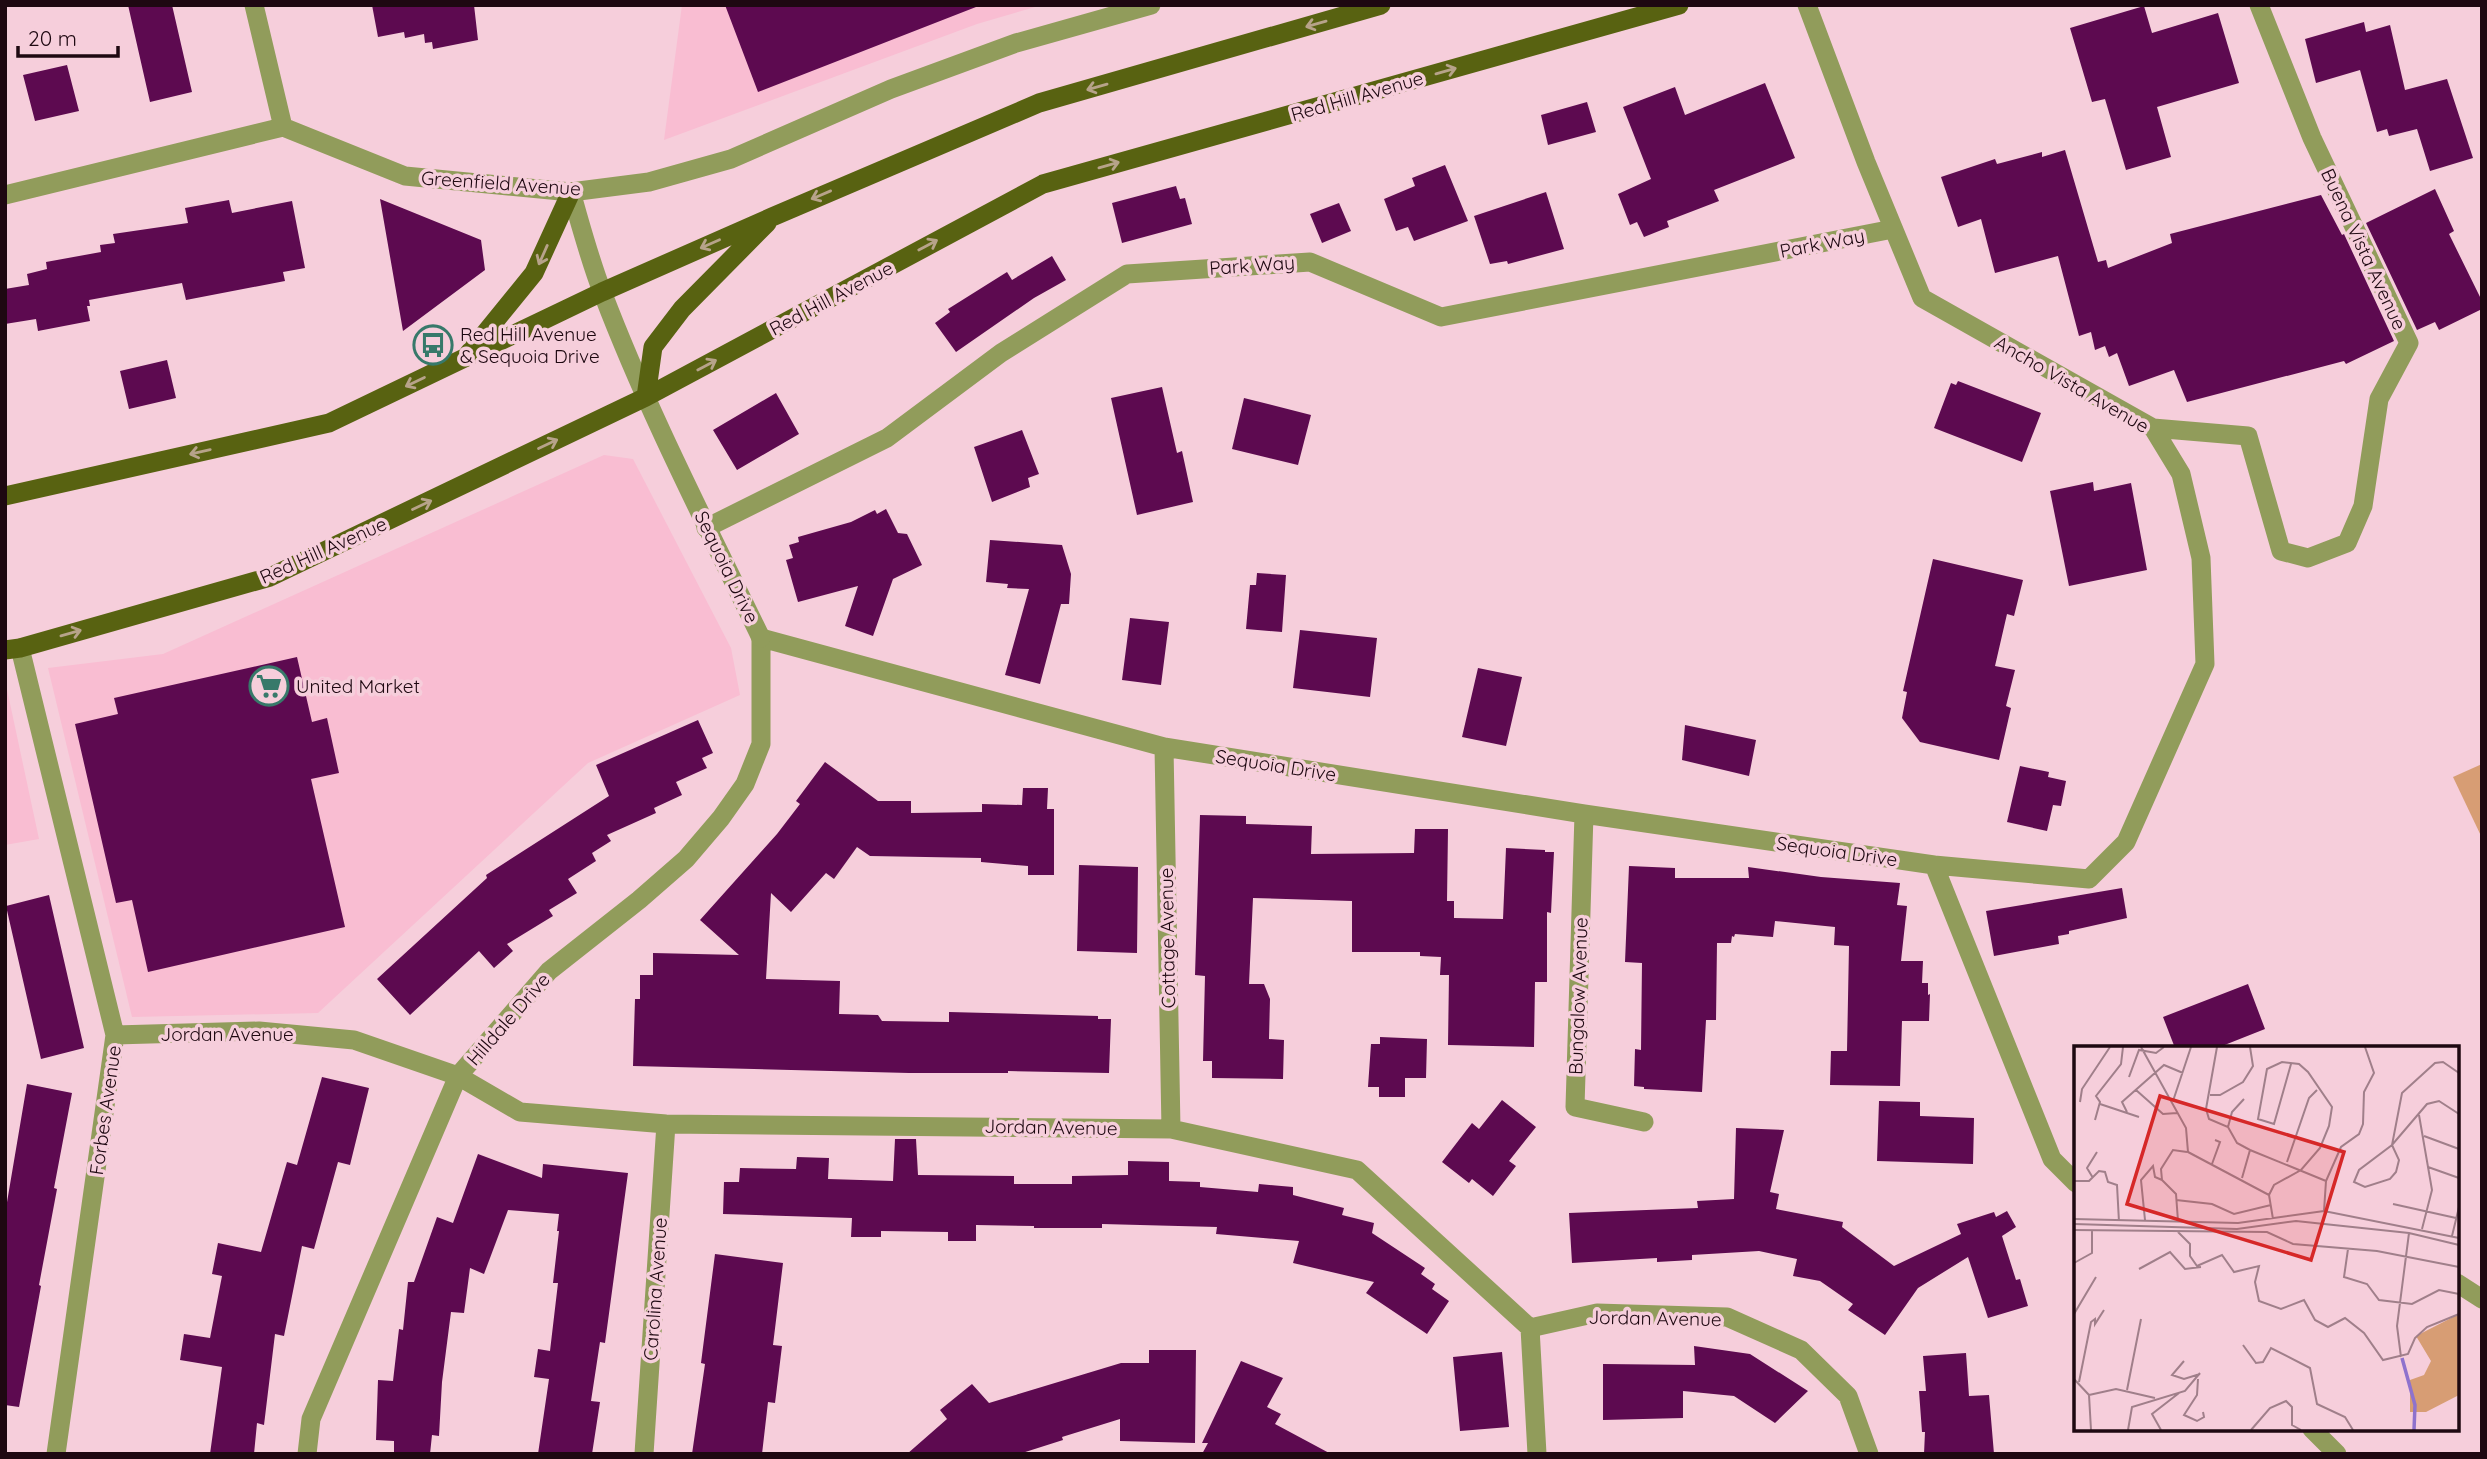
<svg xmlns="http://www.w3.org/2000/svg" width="2487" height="1459" font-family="Quicksand,sans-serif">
	<rect width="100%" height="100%" fill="#f6cedb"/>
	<!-- built -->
	<path fill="#f9bdd2" d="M 682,5 L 1042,5 L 977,24 L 664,140 Z
		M 604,455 L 633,459 L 731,648 L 740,695 L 588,763 L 318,1013 L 132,1017 L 48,668 L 163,654 Z
		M 5,680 L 39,839 L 5,845 Z"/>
	<!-- green -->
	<path fill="#d79d74" d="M 2482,764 L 2482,838 L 2453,777 Z"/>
	<!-- building -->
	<path fill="#5d0a50" d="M 128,5 L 172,5 L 192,92 L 150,102 Z
		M 372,5 L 474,5 L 478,40 L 433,49 L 432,42 L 425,43 L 424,34 L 405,38 L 404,32 L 378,37 Z
		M 725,5 L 976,5 L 976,7 L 758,92 Z
		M 2144,6 L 2152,33 L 2218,13 L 2239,83 L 2157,107 L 2171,157 L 2126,170 L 2105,99 L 2092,102 L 2070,28 Z
		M 2364,22 L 2366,32 L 2390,25 L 2405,90 L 2447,79 L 2473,158 L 2430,171 L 2417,129 L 2389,136 L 2387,129 L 2377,132 L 2360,70 L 2316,83 L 2305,39 Z
		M 67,65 L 79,111 L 35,121 L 23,75 Z
		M 1765,83 L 1795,158 L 1714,190 L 1719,201 L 1667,221 L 1669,227 L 1644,237 L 1637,222 L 1630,225 L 1618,194 L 1651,179 L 1623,107 L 1675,87 L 1685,115 Z
		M 1587,102 L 1596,132 L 1548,145 L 1541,115 Z
		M 2065,150 L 2098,262 L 2106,260 L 2108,268 L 2172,243 L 2170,234 L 2321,195 L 2342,235 L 2344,234 L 2394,341 L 2346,364 L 2344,361 L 2187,402 L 2174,370 L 2129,386 L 2117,353 L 2109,357 L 2105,346 L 2095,350 L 2091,332 L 2079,336 L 2058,256 L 1995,273 L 1981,219 L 1958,227 L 1941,177 L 1995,159 L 1997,164 L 2042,152 L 2042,157 Z
		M 1445,165 L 1468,221 L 1414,241 L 1408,227 L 1396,231 L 1384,199 L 1415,186 L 1412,178 Z
		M 1176,186 L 1180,199 L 1185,198 L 1192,224 L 1122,243 L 1112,203 Z
		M 2435,189 L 2454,231 L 2449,234 L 2482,301 L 2482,309 L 2439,330 L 2435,322 L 2417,330 L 2366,223 Z
		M 1546,192 L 1564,249 L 1508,264 L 1507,261 L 1490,264 L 1474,216 Z
		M 380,199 L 481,240 L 485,270 L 403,331 Z
		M 229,200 L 232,213 L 292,201 L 305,268 L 283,272 L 285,281 L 186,300 L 182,283 L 89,300 L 90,306 L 87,306 L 90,321 L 38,331 L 36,319 L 5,324 L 5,289 L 29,285 L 27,274 L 47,269 L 46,262 L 101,252 L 100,245 L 115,243 L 113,234 L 188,223 L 185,208 Z
		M 1339,203 L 1351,231 L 1322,243 L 1310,214 Z
		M 1052,256 L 1066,280 L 1034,298 L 956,352 L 935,323 L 950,312 L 948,309 L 1007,272 L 1012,280 Z
		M 167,360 L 176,398 L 129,409 L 120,371 Z
		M 1958,381 L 2041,413 L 2022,462 L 1934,428 L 1951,383 L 1956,385 Z
		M 1162,387 L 1177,453 L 1182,451 L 1193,502 L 1137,515 L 1111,398 Z
		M 776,393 L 799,434 L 737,470 L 713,430 Z
		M 1244,398 L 1311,415 L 1298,465 L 1232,449 Z
		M 1022,430 L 1039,474 L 1028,478 L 1030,487 L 992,502 L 974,447 Z
		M 2093,482 L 2094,491 L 2131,483 L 2147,570 L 2069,586 L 2050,491 Z
		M 886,509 L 898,533 L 907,534 L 922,565 L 893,579 L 873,636 L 845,626 L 858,586 L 798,602 L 786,560 L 793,558 L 789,545 L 799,542 L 798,537 L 851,522 L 875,510 L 877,514 Z
		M 990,540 L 1062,545 L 1071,574 L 1069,604 L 1061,604 L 1040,684 L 1005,675 L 1029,589 L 1007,588 L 1008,584 L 986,582 Z
		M 1933,559 L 2023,580 L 2014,616 L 2007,614 L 1995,666 L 2015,670 L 2006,706 L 2011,708 L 1999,760 L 1920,742 L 1902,718 L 1907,692 L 1903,691 Z
		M 1257,573 L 1286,575 L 1282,632 L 1246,629 L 1250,585 L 1256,585 Z
		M 1130,618 L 1169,622 L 1161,685 L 1122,680 Z
		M 1300,630 L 1377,638 L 1370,697 L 1293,688 Z
		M 297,657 L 312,722 L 327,718 L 339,773 L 311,779 L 345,927 L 148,972 L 132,900 L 116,903 L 75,724 L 118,714 L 114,698 Z
		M 1478,668 L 1522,677 L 1506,746 L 1462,737 Z
		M 698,720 L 713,753 L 702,758 L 707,768 L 676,782 L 682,795 L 654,808 L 656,813 L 607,835 L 611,841 L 592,853 L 596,861 L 568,879 L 577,893 L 549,910 L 553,916 L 507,944 L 513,951 L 494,968 L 479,951 L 410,1015 L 377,979 L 487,878 L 486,875 L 609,796 L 596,765 Z
		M 1685,725 L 1756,740 L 1749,776 L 1682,760 Z
		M 825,762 L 878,801 L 911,801 L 911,813 L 982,812 L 982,804 L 1022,805 L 1023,788 L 1048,788 L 1047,809 L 1054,809 L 1054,875 L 1028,875 L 1028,866 L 981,862 L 981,858 L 870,856 L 857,847 L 834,879 L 826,873 L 791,912 L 771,893 L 766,979 L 840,981 L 839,1014 L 878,1015 L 882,1021 L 949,1022 L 949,1012 L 1098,1016 L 1098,1019 L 1111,1019 L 1109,1073 L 1008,1071 L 1008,1073 L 909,1073 L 633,1066 L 635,999 L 640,999 L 640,975 L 653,975 L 653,953 L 739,955 L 700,920 L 777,834 L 800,804 L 796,801 Z
		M 2020,766 L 2049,772 L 2048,777 L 2066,781 L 2061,806 L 2053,805 L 2047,831 L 2007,822 Z
		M 1200,815 L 1246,816 L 1246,824 L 1312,826 L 1311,854 L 1414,853 L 1415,829 L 1448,829 L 1447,901 L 1454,901 L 1454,918 L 1503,919 L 1506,848 L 1545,850 L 1545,852 L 1554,852 L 1551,913 L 1547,912 L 1547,982 L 1535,982 L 1534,1047 L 1448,1045 L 1449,975 L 1440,975 L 1441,957 L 1420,956 L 1420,952 L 1352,952 L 1352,901 L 1253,898 L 1249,984 L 1264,984 L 1270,999 L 1269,1039 L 1284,1040 L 1283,1079 L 1212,1078 L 1212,1061 L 1203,1061 L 1205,976 L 1195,975 Z
		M 1079,865 L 1138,867 L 1137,953 L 1077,951 Z
		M 1629,866 L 1675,868 L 1675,878 L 1749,878 L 1748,867 L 1821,877 L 1900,883 L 1897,905 L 1907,906 L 1901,961 L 1923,961 L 1922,983 L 1928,983 L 1928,995 L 1930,994 L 1929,1021 L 1902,1021 L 1900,1086 L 1830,1085 L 1831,1051 L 1847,1051 L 1849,946 L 1834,945 L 1835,927 L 1775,921 L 1773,937 L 1735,934 L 1734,937 L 1732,936 L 1731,943 L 1717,943 L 1716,1020 L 1706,1020 L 1702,1092 L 1644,1089 L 1644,1087 L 1634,1086 L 1635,1049 L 1641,1050 L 1642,963 L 1625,962 Z
		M 2122,888 L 2127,918 L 2069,931 L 2069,934 L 2058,936 L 2059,944 L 1994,956 L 1986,911 Z
		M 49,895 L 84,1048 L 41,1059 L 6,906 Z
		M 2248,984 L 2265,1029 L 2217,1048 L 2175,1048 L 2163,1017 Z
		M 1380,1037 L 1427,1039 L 1426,1078 L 1405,1078 L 1405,1097 L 1379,1097 L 1379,1087 L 1368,1087 L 1371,1044 L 1380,1044 Z
		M 322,1077 L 369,1088 L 350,1165 L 338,1162 L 314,1249 L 302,1246 L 284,1336 L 275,1334 L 264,1425 L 257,1423 L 254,1454 L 210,1454 L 222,1367 L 180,1360 L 184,1334 L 210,1338 L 222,1276 L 212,1274 L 218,1243 L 261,1252 L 287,1162 L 297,1165 Z
		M 27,1084 L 72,1093 L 54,1188 L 57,1189 L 39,1285 L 41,1286 L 19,1407 L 5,1405 L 5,1214 Z
		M 1502,1100 L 1536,1127 L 1509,1161 L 1516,1166 L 1493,1196 L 1472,1179 L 1469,1183 L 1442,1162 L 1472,1123 L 1479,1129 Z
		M 1879,1101 L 1920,1102 L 1920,1116 L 1974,1118 L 1973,1164 L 1877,1161 Z
		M 1736,1128 L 1784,1130 L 1770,1192 L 1779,1194 L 1776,1209 L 1843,1222 L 1842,1227 L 1894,1266 L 1961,1234 L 1957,1224 L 1994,1212 L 1996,1217 L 2007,1211 L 2016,1227 L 2002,1236 L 2016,1280 L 2020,1279 L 2028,1306 L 1988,1318 L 1968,1257 L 1918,1288 L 1885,1335 L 1848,1310 L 1853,1304 L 1820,1281 L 1793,1276 L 1797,1259 L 1759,1251 L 1692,1255 L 1692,1260 L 1657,1262 L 1657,1258 L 1572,1263 L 1569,1213 L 1698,1208 L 1697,1201 L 1734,1199 Z
		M 895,1139 L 916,1139 L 918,1175 L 1014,1176 L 1014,1184 L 1072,1184 L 1072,1176 L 1128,1175 L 1128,1161 L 1169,1162 L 1169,1181 L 1200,1182 L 1200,1187 L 1258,1192 L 1259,1184 L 1293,1187 L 1293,1195 L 1344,1208 L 1342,1215 L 1374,1223 L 1372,1233 L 1425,1268 L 1421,1274 L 1435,1284 L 1432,1289 L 1449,1301 L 1427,1334 L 1366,1293 L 1374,1282 L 1293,1263 L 1299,1241 L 1216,1234 L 1217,1227 L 1102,1224 L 1102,1228 L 1034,1228 L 1034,1226 L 976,1225 L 976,1241 L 948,1241 L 948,1232 L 881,1231 L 881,1237 L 851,1237 L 852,1218 L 723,1214 L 724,1182 L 739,1182 L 740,1168 L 796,1169 L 797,1157 L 829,1158 L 828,1179 L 893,1181 Z
		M 478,1154 L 542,1178 L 543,1164 L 628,1173 L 605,1343 L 600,1342 L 591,1401 L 600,1402 L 592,1454 L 538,1454 L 549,1379 L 534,1377 L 538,1349 L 550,1351 L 558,1283 L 553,1283 L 559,1231 L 557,1231 L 559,1214 L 508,1210 L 484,1274 L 470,1268 L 464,1313 L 451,1312 L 442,1382 L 439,1436 L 432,1435 L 430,1454 L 394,1454 L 394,1441 L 376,1440 L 378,1380 L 393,1381 L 399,1329 L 403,1330 L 408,1282 L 414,1282 L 437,1217 L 453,1223 Z
		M 715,1254 L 783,1263 L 773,1345 L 782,1346 L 775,1403 L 768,1402 L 762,1454 L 692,1454 L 705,1364 L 701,1363 Z
		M 1694,1346 L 1750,1354 L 1808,1391 L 1775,1423 L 1734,1396 L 1683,1391 L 1683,1418 L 1603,1420 L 1603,1364 L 1695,1365 Z
		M 1149,1350 L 1196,1350 L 1195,1443 L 1120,1441 L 1120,1419 L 1062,1437 L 1063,1440 L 1019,1454 L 907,1454 L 947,1419 L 940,1410 L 972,1384 L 989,1403 L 1121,1363 L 1149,1363 Z
		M 1502,1352 L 1509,1427 L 1460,1431 L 1453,1357 Z
		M 1966,1353 L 1969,1396 L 1989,1395 L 1994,1454 L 1924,1454 L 1925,1432 L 1922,1432 L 1919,1391 L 1926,1391 L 1923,1356 Z
		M 1241,1361 L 1283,1378 L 1267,1407 L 1281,1414 L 1275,1424 L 1331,1454 L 1202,1454 L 1208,1443 L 1202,1443 Z"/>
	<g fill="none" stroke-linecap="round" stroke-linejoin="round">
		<!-- minor -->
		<path stroke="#919c5b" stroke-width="19" d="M 254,5 L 283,127
			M 1807,5 L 1866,162 L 1922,298 L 2153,428 L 2181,474 L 2201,558 L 2205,664 L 2126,842 L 2089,879 L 1934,865
			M 5,195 L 283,127 L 405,176 L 571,192 L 649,182 L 731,159 L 891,89 L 1016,43 L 1151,5
			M 2153,428 L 2248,436 L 2281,551 L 2308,558 L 2347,543 L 2363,506 L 2379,399 L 2409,343 L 2312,138 L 2259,5
			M 706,528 L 887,438 L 1001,353 L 1127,274 L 1310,262 L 1441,317 L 1893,229
			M 20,648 L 115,1035 L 56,1454
			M 1164,747 L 1171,1129
			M 1584,814 L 1575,1107 L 1644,1122
			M 115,1035 L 259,1031 L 354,1040 L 458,1076 L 520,1112 L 666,1124 L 1171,1129 L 1357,1170 L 1530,1328 L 1597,1313 L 1727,1317 L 1801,1350 L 1848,1396 L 1869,1454
			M 2457,1283 L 2482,1299
			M 1530,1328 L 1537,1454
			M 2312,1429 L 2337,1454
			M 307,1454 L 311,1419 L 458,1076 L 549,971 L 639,900 L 686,859 L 721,818 L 745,784 L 761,744 L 761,638 L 1164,747 L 1584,814 L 1934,865 L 2052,1159 L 2076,1183
			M 644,1454 L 666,1124"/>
		<!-- tertiary -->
		<path stroke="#919c5b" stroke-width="19" d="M 571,192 C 581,226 590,261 603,294 C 648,412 706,524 761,638"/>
		<!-- primary -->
		<path stroke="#586211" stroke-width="19" d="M 469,353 L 534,273 L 571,192
			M 646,397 L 653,347 L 682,309 L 767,223
			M 5,496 L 329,423 L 602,292 L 772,217 L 1039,103 L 1381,5
			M 5,650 L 20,648 L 270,577 L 646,397 L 1043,184 L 1679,5"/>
	</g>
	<!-- one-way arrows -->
	<defs><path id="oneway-shaft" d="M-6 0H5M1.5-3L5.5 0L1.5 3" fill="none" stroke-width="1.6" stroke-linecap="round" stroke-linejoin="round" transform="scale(1.75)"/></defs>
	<g stroke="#b7a38a">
		<use href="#oneway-shaft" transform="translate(1316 24) rotate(164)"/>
		<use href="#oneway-shaft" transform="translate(1446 71) rotate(-16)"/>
		<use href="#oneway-shaft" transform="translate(1097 87) rotate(164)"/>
		<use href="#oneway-shaft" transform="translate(1109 165) rotate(-16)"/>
		<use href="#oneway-shaft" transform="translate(821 195) rotate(157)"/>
		<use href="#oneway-shaft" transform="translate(710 244) rotate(156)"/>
		<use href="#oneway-shaft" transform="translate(928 245) rotate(-28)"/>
		<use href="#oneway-shaft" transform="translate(543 255) rotate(114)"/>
		<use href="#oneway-shaft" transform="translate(707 365) rotate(-28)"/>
		<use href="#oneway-shaft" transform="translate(415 382) rotate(154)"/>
		<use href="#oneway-shaft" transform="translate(548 444) rotate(-25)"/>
		<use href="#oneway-shaft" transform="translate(200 452) rotate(167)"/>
		<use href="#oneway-shaft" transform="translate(422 505) rotate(-25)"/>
		<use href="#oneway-shaft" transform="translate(71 633) rotate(-16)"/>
	</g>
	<!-- icons -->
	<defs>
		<g id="bus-ring" transform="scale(2.0125)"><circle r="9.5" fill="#f6cedb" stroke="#37796a" stroke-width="1.5"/><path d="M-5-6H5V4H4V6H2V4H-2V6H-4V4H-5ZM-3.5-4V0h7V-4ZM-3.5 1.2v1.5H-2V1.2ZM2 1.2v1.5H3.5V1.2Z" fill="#37796a"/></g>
		<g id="supermarket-ring" transform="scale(2.0125)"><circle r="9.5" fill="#f6cedb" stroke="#37796a" stroke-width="1.5"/><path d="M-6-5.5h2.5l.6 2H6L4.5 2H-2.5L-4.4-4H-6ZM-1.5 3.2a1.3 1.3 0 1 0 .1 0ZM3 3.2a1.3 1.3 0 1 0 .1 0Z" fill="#37796a"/></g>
	</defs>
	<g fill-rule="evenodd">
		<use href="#bus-ring" x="433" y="345"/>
		<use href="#supermarket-ring" x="269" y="686"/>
	</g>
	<g text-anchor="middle" stroke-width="7" stroke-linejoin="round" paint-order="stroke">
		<!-- street labels -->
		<g font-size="19" fill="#1e0811" stroke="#f6cedb">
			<text transform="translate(1357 96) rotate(-16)" y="7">Red Hill Avenue</text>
			<text transform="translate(501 183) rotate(4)" y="7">Greenfield Avenue</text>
			<text transform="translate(1822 243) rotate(-11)" y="7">Park Way</text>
			<text transform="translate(2364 249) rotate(65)" y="7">Buena Vista Avenue</text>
			<text transform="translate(1252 265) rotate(-4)" y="7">Park Way</text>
			<text transform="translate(831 298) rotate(-28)" y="7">Red Hill Avenue</text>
			<text transform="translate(2072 384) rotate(30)" y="7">Ancho Vista Avenue</text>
			<text transform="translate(323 550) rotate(-24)" y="7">Red Hill Avenue</text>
			<text transform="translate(727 567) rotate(64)" y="7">Sequoia Drive</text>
			<text transform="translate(1276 765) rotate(9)" y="7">Sequoia Drive</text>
			<text transform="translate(1837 851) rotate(8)" y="7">Sequoia Drive</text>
			<text transform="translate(1167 938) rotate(-91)" y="7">Cottage Avenue</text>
			<text transform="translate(1578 996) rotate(-88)" y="7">Bungalow Avenue</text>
			<text transform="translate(508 1019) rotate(-49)" y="7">Hilldale Drive</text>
			<text x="227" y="1041">Jordan Avenue</text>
			<text transform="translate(105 1110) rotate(-82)" y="7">Forbes Avenue</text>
			<text transform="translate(1051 1127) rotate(1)" y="7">Jordan Avenue</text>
			<text transform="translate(655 1289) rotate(-86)" y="7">Carolina Avenue</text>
			<text transform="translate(1655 1318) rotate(1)" y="7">Jordan Avenue</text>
		</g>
		<!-- poi labels -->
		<g font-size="19" fill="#1e0811" stroke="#f6cedb" text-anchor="start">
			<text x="460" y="341">Red Hill Avenue<tspan x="460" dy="22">&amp; Sequoia Drive</tspan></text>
			<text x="296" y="693">United Market</text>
		</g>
	</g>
	<!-- overview -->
	<g transform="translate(2074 1046)">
		<rect width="385" height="385" fill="#f6cedb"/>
		<path d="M 385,268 L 385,349 L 352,366 L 336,366 L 336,334 L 350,329 L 357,315 L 342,290 Z" fill="#d79d74"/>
		<path fill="none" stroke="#8e72cd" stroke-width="3.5" d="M 328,312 L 341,359 L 340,384"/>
		<path fill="none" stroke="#a07f8a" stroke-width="2" d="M 67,1 L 112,82 L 114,106 L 195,149 L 199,173M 143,1 L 132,63 L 135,73 L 154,81 L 163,97 L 176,104 L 252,135M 385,27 L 369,16 L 361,17 L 328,47 L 318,99 L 325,114 L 322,126 L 316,133 L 291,141 L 280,136 L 285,124 L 318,99 L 353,58 L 365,55 L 385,68M 55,31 L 65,4 L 82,7 L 90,1M 62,44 L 89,68 L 103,67M 136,49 L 146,49 L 169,36 L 179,20 L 176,1M 99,55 L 117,1M 6,56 L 8,43 L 36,1M 26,58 L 65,71M 53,66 L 48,56 L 90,19 L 109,27M 345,69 L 358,144 L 348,183M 21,74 L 26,56 L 22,50 L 47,18 L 49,1M 154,81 L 158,66 L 170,53M 350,90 L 385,103M 213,116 L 235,52 L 243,44M 138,118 L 146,96 L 141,94M 354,121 L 385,132M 19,132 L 13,122 L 23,106M 168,132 L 176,104M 0,135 L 15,135 L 25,125 L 31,126 L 34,136 L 43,139 L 45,176M 195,149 L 200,139 L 227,124 L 246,102 L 255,80 L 258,61 L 234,26 L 225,18 L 208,16 L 193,23 L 184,73 L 200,78 L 217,18M 102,154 L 138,158 L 160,168 L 197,159M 319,158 L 382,172M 250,165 L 252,135 L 267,101 L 285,88 L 289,78 L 290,46 L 300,27 L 291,1M 0,173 L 164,177 L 250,165 L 385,192M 71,174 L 67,134 L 79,120 L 81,131 L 88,134M 104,175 L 102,148 L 88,134 L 87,123 L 99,104 L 113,106M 0,178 L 163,183 L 222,175 L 335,187 L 385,199M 0,184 L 193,186 L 219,198 L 303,205 L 385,221M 104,186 L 116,198 L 116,210 L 123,220 L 148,209 L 160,226 L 185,220 L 181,236 L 185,255 L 207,263 L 230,254 L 241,274 L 254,281 L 271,272 L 290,287 L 309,314 L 334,308 L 341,292 L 353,281 L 385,268M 378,190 L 385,161M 274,203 L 270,231 L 293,238 L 305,254 L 338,258 L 365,244 L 385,248M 0,217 L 18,207 L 18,184M 65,223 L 96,206 L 111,223 L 127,221M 0,268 L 22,231M 169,299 L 182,317 L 189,316 L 197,302 L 236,322 L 243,358 L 271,371 L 279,384M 327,311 L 323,280 L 335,187M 110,315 L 98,329 L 110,333 L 126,328M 0,333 L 15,349 L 17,384M 124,333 L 123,349 L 110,369 L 123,375 L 130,371 L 129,366M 5,336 L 17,276 L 21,273 L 21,278 L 30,264M 53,344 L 67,273M 15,349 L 42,343 L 81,352M 54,384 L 58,361 L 111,345 L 126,327M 87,384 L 78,368 L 105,347M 177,384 L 196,362 L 212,355 L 218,361 L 218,379 L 227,384"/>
		<path fill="#d62828" fill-opacity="0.15" stroke="#d62828" stroke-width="3.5" d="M 86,50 L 270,106 L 237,214 L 53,158 Z"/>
		<rect width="385" height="385" fill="none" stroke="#1e0811" stroke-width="3.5"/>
	</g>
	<!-- border -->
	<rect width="2487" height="1459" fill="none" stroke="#1e0811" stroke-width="14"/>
	<!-- scale -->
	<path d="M18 46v10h100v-10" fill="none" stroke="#1e0811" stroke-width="3.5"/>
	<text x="28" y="46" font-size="21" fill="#1e0811" stroke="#f6cedb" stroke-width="5" paint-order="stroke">20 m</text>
</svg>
